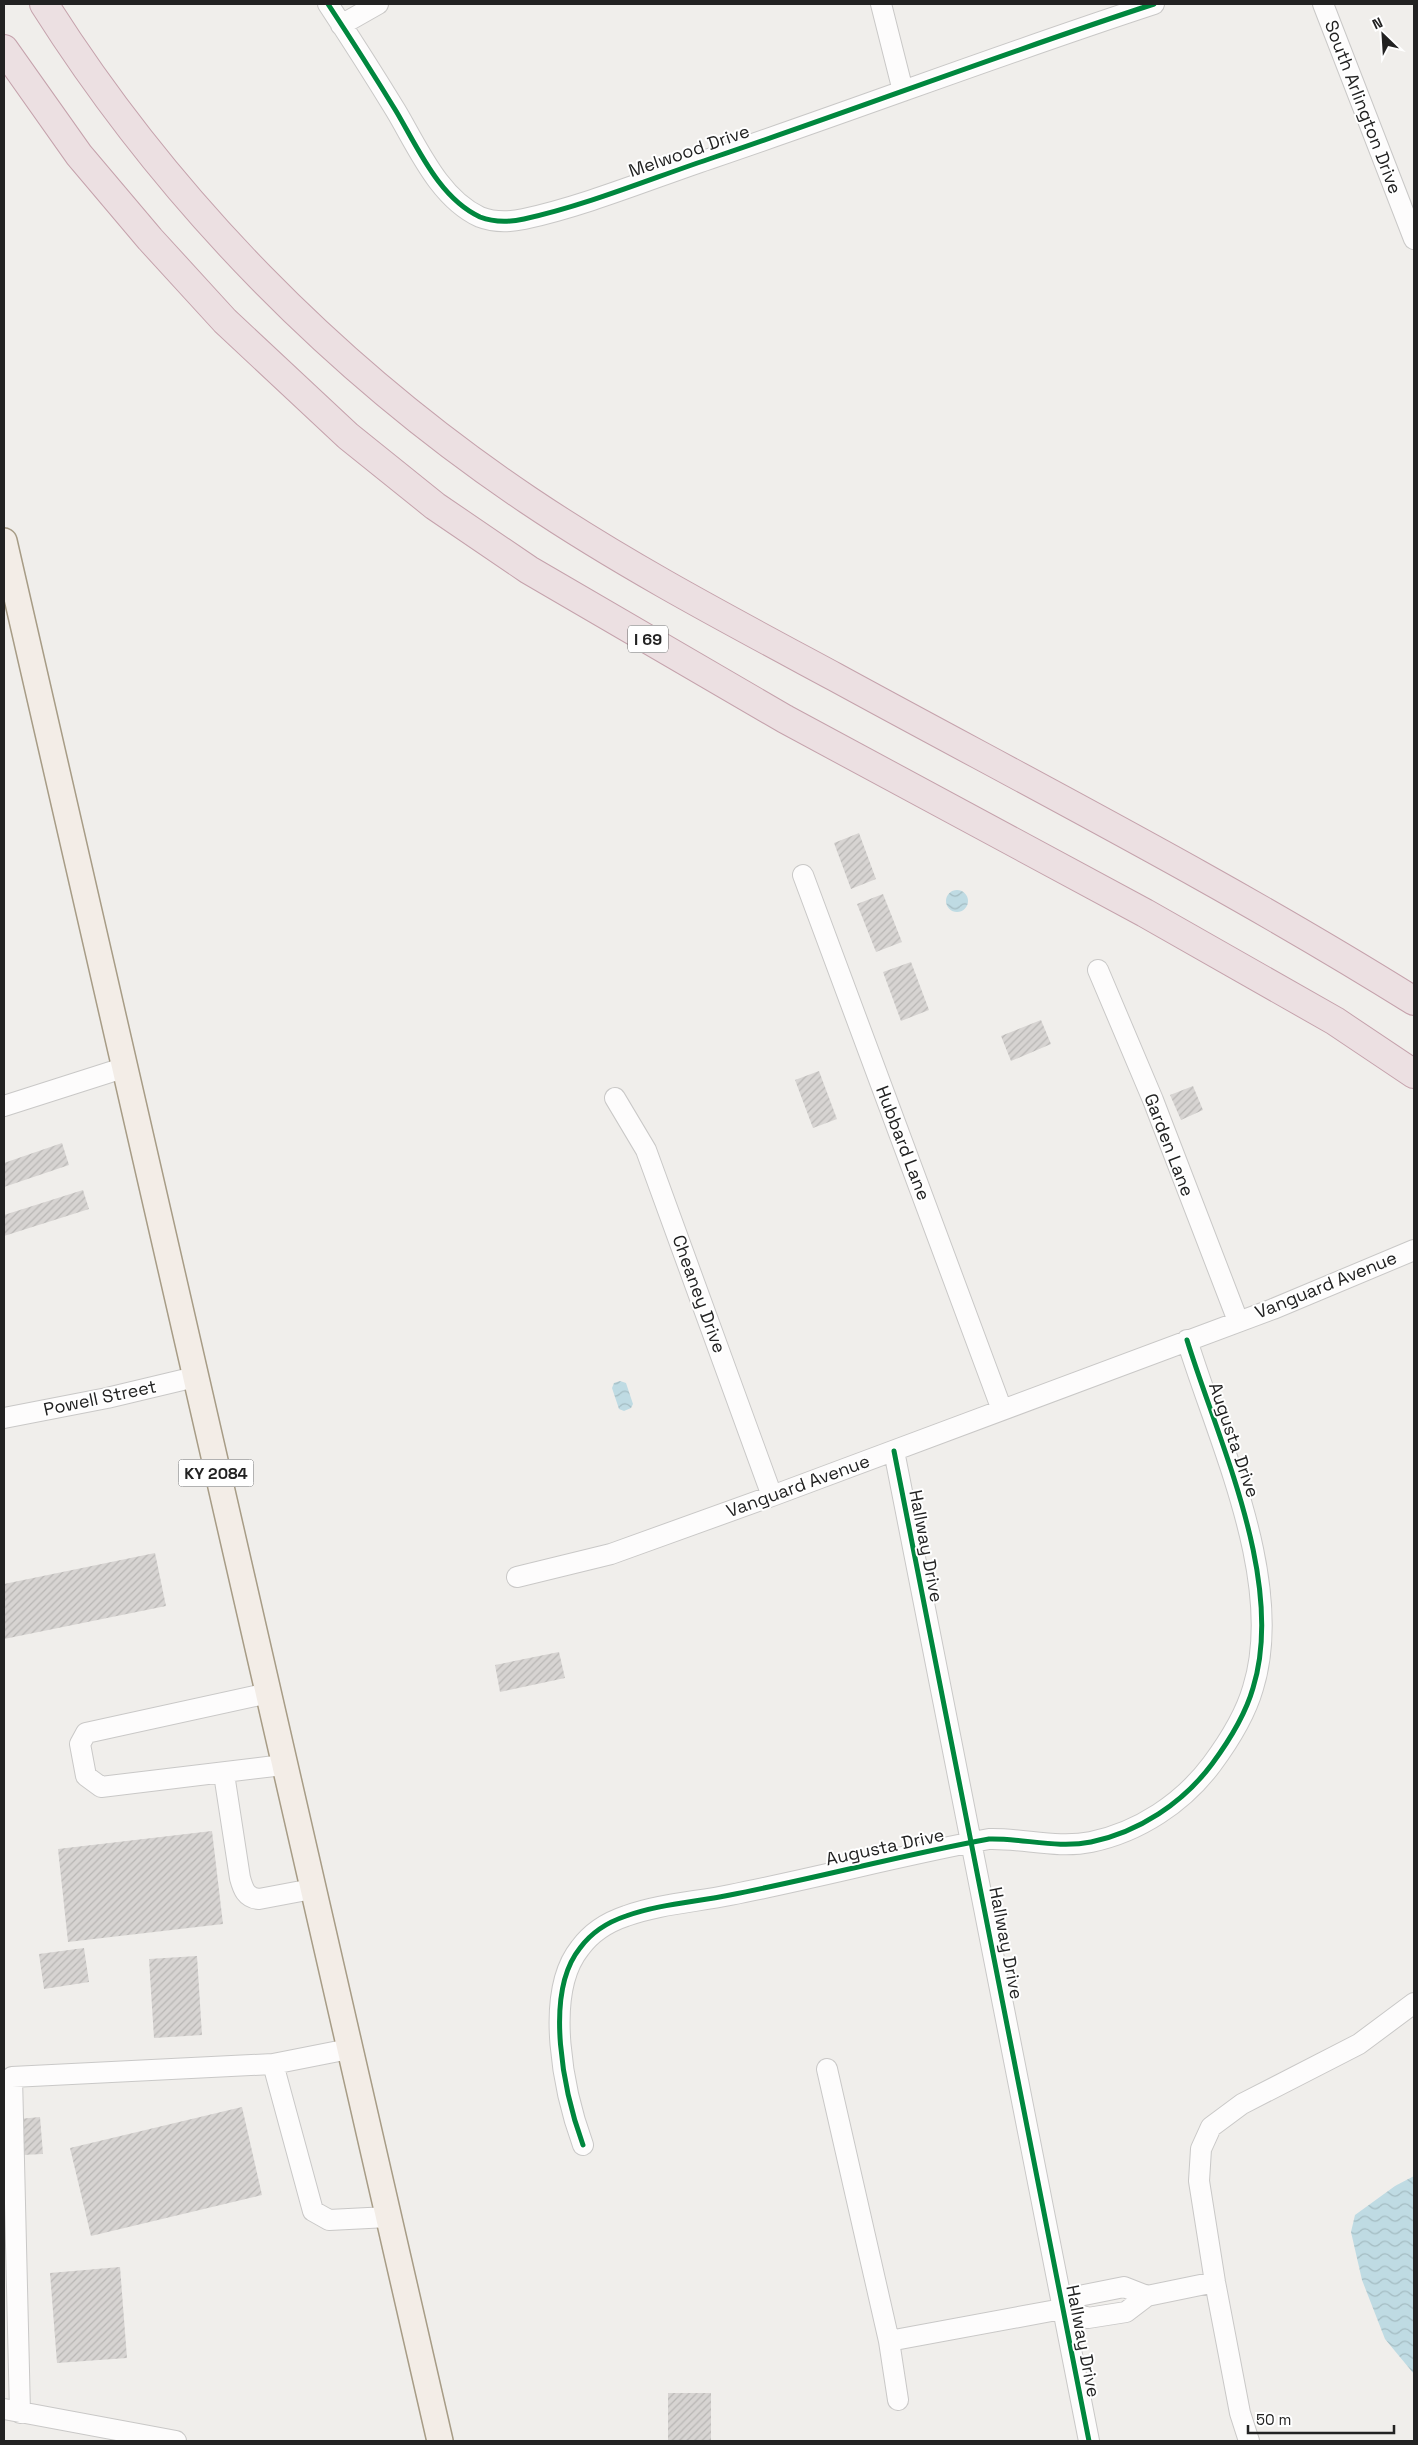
<svg xmlns="http://www.w3.org/2000/svg" width="1418" height="2445" font-family="'Space Grotesk',sans-serif">
	<defs>
		<pattern id="water-waves" width="16" height="10" patternUnits="userSpaceOnUse" patternTransform="scale(1.25)"><rect width="16" height="10" fill="#bfdbe3"/><path d="M0 5q4-4 8 0t8 0" fill="none" stroke="#a4bcc2"/></pattern>
		<pattern id="building-hatch" width="6" height="6" patternUnits="userSpaceOnUse" patternTransform="scale(1.25)"><rect width="6" height="6" fill="#d7d4d2"/><path d="M-1 1l2-2M0 6l6-6M5 7l2-2" fill="none" stroke="#b8b6b4"/></pattern>
	</defs>
	<rect width="100%" height="100%" fill="#f0eeeb"/>
	<!-- water -->
	<path fill="url(#water-waves)" d="M946 901a11 11 0 1 1 22 0a11 11 0 1 1-22 0Z
		M 620,1381 L 626,1383 L 633,1404 L 631,1408 L 624,1411 L 619,1409 L 612,1388 L 614,1383 Z
		M 1414,2176 L 1414,2374 L 1385,2339 L 1362,2280 L 1351,2232 L 1355,2215 L 1395,2186 Z"/>
	<!-- building -->
	<path fill="url(#building-hatch)" d="M 859,833 L 876,879 L 851,889 L 834,843 Z
		M 883,894 L 902,942 L 876,952 L 857,904 Z
		M 911,962 L 929,1010 L 901,1021 L 883,972 Z
		M 1041,1020 L 1051,1044 L 1011,1061 L 1001,1036 Z
		M 819,1071 L 837,1119 L 813,1128 L 795,1080 Z
		M 1193,1086 L 1203,1110 L 1181,1120 L 1170,1095 Z
		M 62,1143 L 69,1165 L 4,1187 L 4,1163 Z
		M 83,1190 L 89,1209 L 4,1236 L 4,1215 Z
		M 155,1553 L 166,1606 L 4,1639 L 4,1584 Z
		M 559,1652 L 565,1678 L 500,1692 L 495,1665 Z
		M 212,1831 L 223,1924 L 68,1942 L 58,1849 Z
		M 84,1948 L 89,1982 L 44,1989 L 39,1954 Z
		M 197,1956 L 202,2035 L 154,2038 L 149,1959 Z
		M 242,2107 L 262,2195 L 91,2236 L 70,2148 Z
		M 40,2117 L 43,2154 L 22,2155 L 19,2119 Z
		M 120,2267 L 127,2358 L 57,2363 L 50,2273 Z
		M 668,2393 L 711,2393 L 711,2441 L 668,2441 Z"/>
	<g fill="none" stroke-linecap="round" stroke-linejoin="round">
		<!-- minor casing -->
		<g stroke="#c9c8c7" stroke-width="22">
			<path id="minor" d="M 328,4 C 351,39 374,75 396,111 C 418,148 439,198 480,217 C 493,222 510,222 524,219 C 588,205 652,178 715,157 C 862,107 1007,52 1154,4
				M 881,4 L 903,91
				M 1323,4 L 1414,239
				M 341,25 L 378,4
				M 803,875 L 1002,1410
				M 1098,970 L 1153,1100 L 1238,1321
				M 615,1098 L 646,1150 L 772,1496
				M 4,1106 L 123,1068
				M 4,1418 L 107,1398 L 195,1377
				M 894,1451 L 1089,2441
				M 517,1577 L 611,1554 L 772,1496 L 1273,1309 L 1414,1250
				M 269,1693 L 86,1733 L 80,1744 L 86,1776 L 101,1787 L 283,1765
				M 224,1774 L 240,1878 C 243,1889 246,1898 259,1899 L 312,1889
				M 273,2064 L 313,2211 L 329,2220 L 388,2217
				M 827,2069 L 889,2341 L 898,2400
				M 583,2145 C 564,2093 543,1994 580,1948 C 591,1933 608,1922 626,1916 C 659,1904 696,1902 730,1895 C 817,1878 902,1855 989,1839 C 1023,1838 1057,1849 1091,1842 C 1139,1832 1183,1803 1212,1764 C 1229,1741 1245,1716 1253,1688 C 1286,1582 1218,1441 1187,1340
				M 1062,2309 L 1088,2318 L 1126,2312 L 1147,2296 L 1215,2282
				M 889,2341 L 1062,2309 L 1079,2296 L 1124,2287 L 1147,2296
				M 4,2409 L 176,2441
				M 20,2413 L 12,2077 L 273,2064 L 349,2049
				M 1249,2441 L 1240,2413 L 1215,2282 L 1199,2181 L 1201,2149 L 1211,2127 L 1242,2104 L 1359,2044 L 1414,2003"/>
		</g>
		<!-- major casing -->
		<g stroke="#a79c86" stroke-width="28">
			<path id="major" d="M 4,541 L 440,2441"/>
		</g>
		<!-- highway casing -->
		<g stroke="#c5a2ac" stroke-width="30">
			<path id="highway" d="M 44,4 C 168,200 335,370 528,500 C 626,566 731,621 835,677 C 1029,783 1227,884 1414,1001
				M 4,49 L 79,155 L 150,239 L 225,321 L 348,436 L 435,506 L 529,570 L 785,719 L 1145,913 L 1335,1021 L 1414,1074"/>
		</g>
		<!-- minor -->
		<use href="#minor" stroke="#fdfcfc" stroke-width="20"/>
		<!-- major -->
		<use href="#major" stroke="#f3ede7" stroke-width="25"/>
		<!-- highway -->
		<use href="#highway" stroke="#ece0e2" stroke-width="28"/>
		<!-- cycleway casing -->
		<g stroke="#fff" stroke-width="8">
			<path id="cycleway" d="M 328,4 C 351,39 374,75 396,111 C 418,148 439,198 480,217 C 493,222 510,222 524,219 C 588,205 652,178 715,157 C 862,107 1007,52 1154,4
				M 894,1451 L 1089,2441
				M 583,2145 C 564,2093 543,1994 580,1948 C 591,1933 608,1922 626,1916 C 659,1904 696,1902 730,1895 C 817,1878 902,1855 989,1839 C 1023,1838 1057,1849 1091,1842 C 1139,1832 1183,1803 1212,1764 C 1229,1741 1245,1716 1253,1688 C 1286,1582 1218,1441 1187,1340"/>
		</g>
		<!-- cycleway -->
		<use href="#cycleway" stroke="#00873e" stroke-width="5"/>
	</g>
	<g text-anchor="middle" stroke-width="4" stroke-linejoin="round" paint-order="stroke">
		<!-- shield labels -->
		<g fill="#fff" stroke="#646464" stroke-width="1">
			<rect x="628" y="625.5" width="40" height="27" rx="4"/>
			<rect x="178.5" y="1459.5" width="75" height="27" rx="4"/>
		</g>
		<g font-size="16" font-weight="bold" fill="#222">
			<text x="648" y="645">I 69</text>
			<text x="216" y="1479">KY 2084</text>
		</g>
		<!-- street labels -->
		<g font-size="18" fill="#222" stroke="#fff">
			<text transform="translate(1363 107) rotate(69)" y="6">South Arlington Drive</text>
			<text transform="translate(689 151) rotate(-19)" y="6">Melwood Drive</text>
			<text transform="translate(903 1143) rotate(69)" y="6">Hubbard Lane</text>
			<text transform="translate(1169 1145) rotate(69)" y="6">Garden Lane</text>
			<text transform="translate(1326 1285) rotate(-22)" y="6">Vanguard Avenue</text>
			<text transform="translate(699 1294) rotate(70)" y="6">Cheaney Drive</text>
			<text transform="translate(100 1398) rotate(-12)" y="6">Powell Street</text>
			<text transform="translate(1234 1440) rotate(71)" y="6">Augusta Drive</text>
			<text transform="translate(798 1486) rotate(-20)" y="6">Vanguard Avenue</text>
			<text transform="translate(926 1546) rotate(79)" y="6">Hallway Drive</text>
			<text transform="translate(885 1847) rotate(-12)" y="6">Augusta Drive</text>
			<text transform="translate(1006 1943) rotate(79)" y="6">Hallway Drive</text>
			<text transform="translate(1083 2341) rotate(79)" y="6">Hallway Drive</text>
		</g>
	</g>
	<!-- border -->
	<rect width="1418" height="2445" fill="none" stroke="#222222" stroke-width="10"/>
	<!-- north arrow -->
	<g transform="translate(1383 35) rotate(335)" stroke="#ffffff" stroke-width="4" paint-order="stroke">
	<path d="M0-4L9 19L0 12L-9 19Z" fill="#222222"/>
	<text y="-8" font-size="14" font-weight="bold" text-anchor="middle" fill="#222222">N</text>
	</g>
	<!-- scale -->
	<path d="M1248 2425v8h146v-8" fill="none" stroke="#222222" stroke-width="2.5"/>
	<text x="1256" y="2425" font-size="15" fill="#222222" stroke="#ffffff" stroke-width="4" paint-order="stroke">50 m</text>
</svg>
